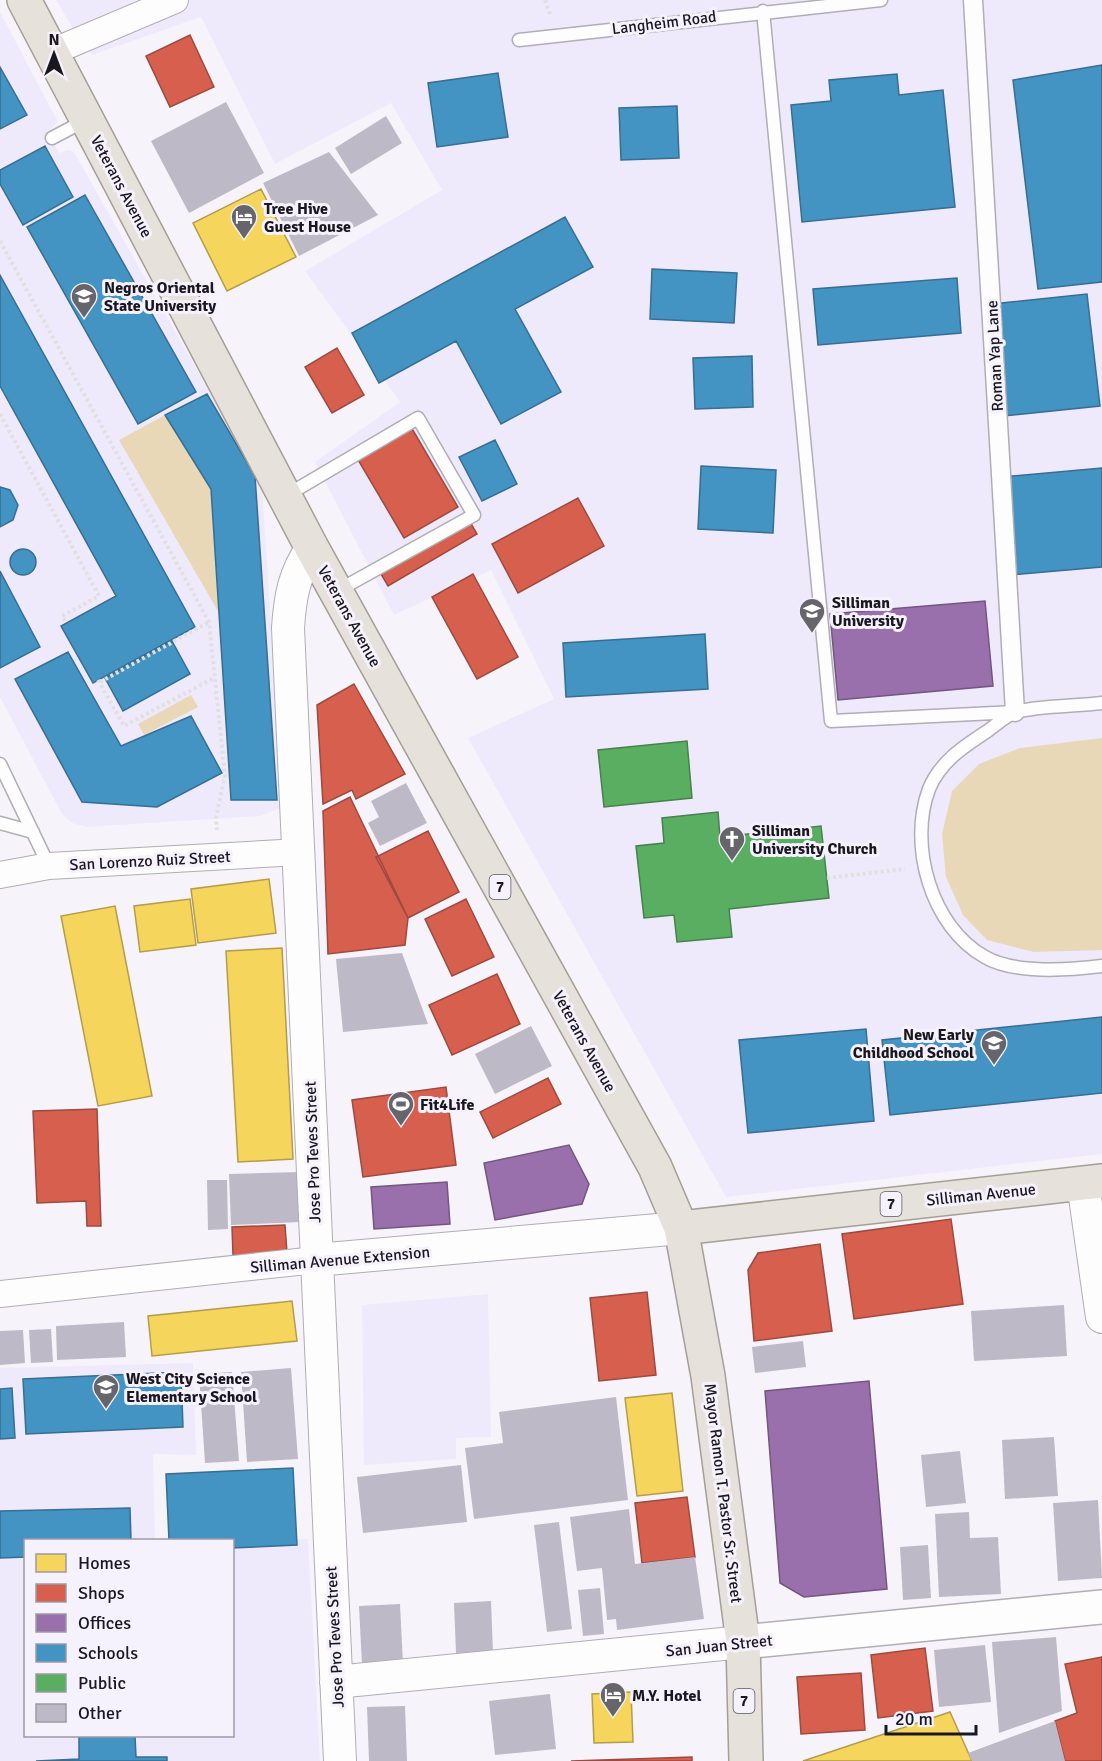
<svg xmlns="http://www.w3.org/2000/svg" width="1102" height="1761" font-family="Signika,sans-serif">
	<rect width="100%" height="100%" fill="#f6f4fa"/>
	<!-- built -->
	<path fill="#efeafb" d="M 56,0 L 1102,0 L 1102,1154 L 726,1197 L 468,738 L 554,699 L 491,570 L 394,615 L 315,462 L 400,402 L 305,271 L 442,190 L 391,103 L 275,164 L 201,17 L 92,55 L 80,41 Z
		M 0,12 L 58,122 L 48,132 L 59,153 L 68,150 L 74,152 L 262,485 L 283,807 L 260,816 L 87,827 L 72,823 L 62,814 L 0,697 Z
		M 488,1294 L 491,1437 L 456,1438 L 456,1459 L 364,1465 L 362,1305 Z
		M 193,1363 L 196,1455 L 153,1454 L 155,1540 L 26,1540 L 26,1736 L 232,1736 L 233,1542 L 308,1539 L 320,1761 L 0,1761 L 0,1368 Z"/>
	<!-- green -->
	<path fill="#e8d8b8" d="M 165,415 L 211,489 L 219,613 L 119,440 Z
		M 191,695 L 198,707 L 144,735 L 138,724 Z
		M 1102,738 L 1102,950 L 1034,952 L 987,940 L 963,915 L 946,877 L 942,834 L 952,791 L 979,764 L 1020,748 Z"/>
	<!-- homes -->
	<path fill="#f6d55c" stroke="#b49c4a" stroke-width="1.5" d="M 261,189 L 296,257 L 227,291 L 193,223 Z
		M 269,879 L 276,933 L 198,943 L 191,889 Z
		M 190,899 L 196,945 L 140,952 L 134,906 Z
		M 115,906 L 152,1096 L 98,1106 L 61,916 Z
		M 282,948 L 293,1159 L 238,1162 L 226,951 Z
		M 292,1301 L 297,1341 L 152,1356 L 148,1316 Z
		M 672,1393 L 683,1491 L 637,1496 L 625,1398 Z
		M 631,1692 L 633,1742 L 594,1743 L 592,1694 Z
		M 950,1712 L 972,1761 L 803,1761 Z"/>
	<!-- shops -->
	<path fill="#d6604d" stroke="#9e4a3f" stroke-width="1.5" d="M 190,35 L 214,87 L 170,107 L 146,56 Z
		M 337,348 L 364,395 L 332,413 L 305,367 Z
		M 411,427 L 458,507 L 404,538 L 357,458 Z
		M 578,498 L 604,546 L 518,593 L 492,544 Z
		M 470,522 L 477,534 L 388,586 L 381,574 Z
		M 473,574 L 518,657 L 477,679 L 432,597 Z
		M 354,684 L 405,774 L 356,799 L 352,790 L 323,804 L 317,705 Z
		M 350,797 L 408,918 L 405,945 L 328,954 L 323,811 Z
		M 428,831 L 459,892 L 408,918 L 376,857 Z
		M 466,899 L 494,957 L 452,976 L 425,919 Z
		M 497,974 L 520,1024 L 452,1055 L 429,1005 Z
		M 548,1078 L 561,1104 L 493,1138 L 480,1112 Z
		M 446,1087 L 456,1165 L 363,1177 L 352,1100 Z
		M 97,1109 L 101,1226 L 87,1226 L 86,1201 L 37,1203 L 33,1111 Z
		M 951,1219 L 963,1304 L 854,1319 L 842,1234 Z
		M 285,1225 L 287,1253 L 233,1255 L 232,1227 Z
		M 820,1244 L 832,1331 L 754,1341 L 748,1270 L 758,1253 Z
		M 647,1292 L 656,1375 L 599,1381 L 590,1298 Z
		M 687,1497 L 695,1557 L 642,1563 L 635,1503 Z
		M 925,1648 L 933,1711 L 878,1718 L 871,1655 Z
		M 1102,1657 L 1102,1761 L 1065,1761 L 1055,1721 L 1077,1713 L 1065,1664 Z
		M 861,1673 L 865,1730 L 801,1734 L 797,1677 Z
		M 692,1757 L 692,1761 L 571,1761 Z"/>
	<!-- offices -->
	<path fill="#9970ab" stroke="#735681" stroke-width="1.5" d="M 985,601 L 993,686 L 838,700 L 830,614 Z
		M 569,1145 L 589,1184 L 582,1204 L 495,1220 L 484,1163 Z
		M 447,1182 L 450,1224 L 374,1229 L 371,1187 Z
		M 869,1381 L 887,1589 L 804,1597 L 780,1583 L 765,1391 Z"/>
	<!-- schools -->
	<path fill="#4393c3" stroke="#376e92" stroke-width="1.5" d="M 1102,65 L 1102,282 L 1038,289 L 1013,80 Z
		M 0,67 L 27,115 L 0,129 Z
		M 498,73 L 508,137 L 437,147 L 428,83 Z
		M 897,74 L 899,95 L 943,90 L 955,207 L 802,222 L 791,105 L 831,101 L 829,80 Z
		M 677,106 L 679,158 L 621,160 L 619,108 Z
		M 45,146 L 73,197 L 23,225 L 0,184 L 0,170 Z
		M 85,195 L 196,392 L 138,424 L 27,227 Z
		M 565,217 L 593,267 L 515,309 L 561,392 L 501,424 L 456,341 L 379,383 L 352,333 Z
		M 652,269 L 737,273 L 734,323 L 650,319 Z
		M 0,275 L 195,627 L 93,683 L 61,626 L 116,596 L 0,386 Z
		M 957,278 L 961,333 L 818,345 L 813,289 Z
		M 1087,294 L 1100,406 L 1004,416 L 992,304 Z
		M 752,356 L 753,407 L 695,409 L 693,358 Z
		M 207,394 L 255,476 L 277,800 L 231,800 L 211,489 L 165,415 Z
		M 495,440 L 517,484 L 482,501 L 459,457 Z
		M 701,466 L 776,470 L 773,533 L 698,529 Z
		M 1102,468 L 1102,567 L 1010,575 L 1002,477 Z
		M 0,487 L 10,490 L 18,505 L 13,520 L 0,527 Z
		M10 562a13 13 0 1 1 26 0a13 13 0 1 1-26 0Z
		M 0,571 L 40,647 L 0,668 Z
		M 705,634 L 708,689 L 566,697 L 563,643 Z
		M 172,641 L 190,674 L 123,711 L 105,678 Z
		M 68,652 L 121,746 L 191,716 L 222,773 L 157,807 L 82,802 L 15,679 Z
		M 1102,1017 L 1102,1093 L 890,1115 L 882,1040 Z
		M 866,1029 L 874,1121 L 748,1133 L 739,1040 Z
		M 181,1372 L 183,1427 L 26,1434 L 23,1379 Z
		M 12,1388 L 15,1438 L 0,1439 L 0,1389 Z
		M 293,1468 L 297,1545 L 232,1548 L 232,1540 L 169,1540 L 166,1474 Z
		M 130,1508 L 131,1540 L 26,1540 L 26,1557 L 0,1558 L 0,1511 Z
		M 79,1736 L 135,1736 L 136,1757 L 167,1757 L 167,1761 L 36,1761 L 79,1759 Z"/>
	<!-- public -->
	<path fill="#5aae61" stroke="#47814d" stroke-width="1.5" d="M 687,741 L 692,798 L 604,807 L 598,750 Z
		M 718,812 L 720,837 L 821,826 L 829,898 L 729,909 L 732,937 L 677,942 L 674,915 L 644,918 L 636,846 L 664,843 L 662,818 Z"/>
	<!-- building -->
	<path fill="#beb9c7" d="M 226,102 L 264,173 L 189,213 L 151,141 Z
		M 386,116 L 402,143 L 351,174 L 335,148 Z
		M 329,152 L 378,215 L 299,256 L 263,183 Z
		M 406,783 L 427,823 L 380,846 L 368,823 L 379,817 L 371,801 Z
		M 402,953 L 428,1024 L 343,1032 L 336,959 Z
		M 531,1026 L 552,1066 L 495,1094 L 475,1054 Z
		M 299,1172 L 301,1222 L 231,1225 L 229,1174 Z
		M 207,1180 L 227,1180 L 228,1229 L 208,1230 Z
		M 1064,1305 L 1067,1356 L 974,1361 L 971,1311 Z
		M 124,1322 L 126,1357 L 57,1360 L 56,1326 Z
		M 51,1329 L 53,1362 L 31,1363 L 29,1330 Z
		M 23,1330 L 25,1363 L 0,1365 L 0,1331 Z
		M 803,1341 L 806,1367 L 755,1373 L 752,1347 Z
		M 291,1368 L 298,1459 L 247,1462 L 241,1372 Z
		M 232,1372 L 239,1461 L 205,1463 L 199,1374 Z
		M 616,1397 L 628,1500 L 474,1519 L 465,1448 L 503,1443 L 499,1412 Z
		M 1054,1437 L 1058,1496 L 1005,1499 L 1002,1440 Z
		M 960,1451 L 966,1503 L 926,1507 L 921,1455 Z
		M 461,1465 L 467,1522 L 363,1533 L 357,1477 Z
		M 1098,1500 L 1102,1578 L 1058,1581 L 1053,1503 Z
		M 629,1509 L 635,1564 L 695,1557 L 704,1619 L 617,1630 L 616,1619 L 607,1620 L 602,1568 L 577,1571 L 570,1517 Z
		M 969,1512 L 970,1538 L 998,1537 L 1001,1594 L 939,1597 L 935,1514 Z
		M 559,1522 L 572,1629 L 547,1632 L 534,1525 Z
		M 928,1545 L 931,1598 L 903,1600 L 900,1547 Z
		M 600,1588 L 604,1634 L 583,1636 L 578,1590 Z
		M 491,1601 L 493,1652 L 456,1653 L 454,1603 Z
		M 400,1604 L 403,1664 L 362,1665 L 359,1606 Z
		M 1056,1637 L 1062,1711 L 999,1733 L 992,1642 Z
		M 985,1645 L 991,1702 L 939,1707 L 934,1650 Z
		M 550,1694 L 556,1749 L 495,1755 L 489,1701 Z
		M 405,1706 L 407,1761 L 369,1761 L 367,1707 Z
		M 1055,1721 L 1065,1761 L 972,1761 L 968,1753 Z"/>
	<g fill="none" stroke-linecap="round" stroke-linejoin="round">
		<!-- service casing -->
		<g stroke="#afaeb3" stroke-width="15">
			<path id="service" d="M 763,11 L 831,721 L 1015,712
				M 519,40 L 881,0
				M 52,138 L 86,120
				M 287,495 L 418,418 L 474,515 L 337,591
				M 1102,703 C 1080,706 1036,706 1016,712 C 1006,715 995,726 986,732 C 963,747 940,762 929,789 C 908,845 931,927 985,957 C 1014,974 1070,970 1102,966
				M 0,764 L 49,866
				M 0,823 L 33,832"/>
		</g>
		<!-- pedestrian casing -->
		<g stroke="#afaeb3" stroke-width="21">
			<path id="pedestrian" d="M 973,0 L 1015,712"/>
		</g>
		<!-- minor casing -->
		<g stroke="#afaeb3" stroke-width="28">
			<path id="minor" d="M 52,52 L 175,0
				M 0,875 L 49,866 L 300,852
				M 0,1294 L 316,1260"/>
		</g>
		<!-- tertiary casing -->
		<g stroke="#afaeb3" stroke-width="34">
			<path id="tertiary" d="M 312,548 C 294,574 290,597 288,628 L 340,1761
				M 1083,1183 L 1102,1317
				M 316,1260 L 681,1228
				M 336,1682 L 743,1642"/>
		</g>
		<!-- secondary casing -->
		<g stroke="#afaeb3" stroke-width="36">
			<path id="secondary" d="M 743,1642 L 1102,1607"/>
		</g>
		<!-- primary casing -->
		<g stroke="#a59e94" stroke-width="36">
			<path id="primary" d="M 24,0 L 312,548 L 655,1167 L 681,1228 L 708,1376 L 743,1642 L 746,1761
				M 681,1228 L 1102,1181"/>
		</g>
		<!-- path -->
		<path stroke="#e0e0e1" stroke-width="4" stroke-dasharray="3 3" stroke-linecap="butt" d="M 545,0 L 551,16
			M 0,241 L 209,622 L 225,775 L 216,818 L 217,830
			M 0,414 L 99,596 L 62,616 L 66,623
			M 98,680 L 124,726 L 214,678
			M 100,682 L 209,622
			M 827,878 L 905,869"/>
		<!-- service -->
		<use href="#service" stroke="#fefdfe" stroke-width="12"/>
		<!-- pedestrian -->
		<use href="#pedestrian" stroke="#fefdfe" stroke-width="18"/>
		<!-- minor -->
		<use href="#minor" stroke="#fefdfe" stroke-width="26"/>
		<!-- tertiary -->
		<use href="#tertiary" stroke="#fefdfe" stroke-width="32"/>
		<!-- secondary -->
		<use href="#secondary" stroke="#fefdfe" stroke-width="33"/>
		<!-- primary -->
		<use href="#primary" stroke="#e6e2db" stroke-width="33"/>
	</g>
	<!-- icons -->
	<defs>
		<g id="hotel-pin" transform="scale(1.35)"><path d="M0 17L-7.5 6A9.5 9.5 0 1 1 7.5 6Z" fill="#67656c" stroke="#f5f1fd"/><path d="M-6-4.5h1.5V1H6V5H4.5V3h-9V5H-6ZM-4 0a1.8 1.8 0 1 1 3.6 0ZM.5 0V-2.5h3Q6-2.5 6 0Z" fill="#fff"/></g>
		<g id="university-pin" transform="scale(1.35)"><path d="M0 17L-7.5 6A9.5 9.5 0 1 1 7.5 6Z" fill="#67656c" stroke="#f5f1fd"/><path d="M0-5L7-2L0 1L-7-2ZM-4 1L0 2.5L4 1V4Q0 6-4 4Z" fill="#fff"/></g>
		<g id="church-pin" transform="scale(1.35)"><path d="M0 17L-7.5 6A9.5 9.5 0 1 1 7.5 6Z" fill="#67656c" stroke="#f5f1fd"/><path d="M-1.2-6h2.4v3.5h3.3v2.4h-3.3V6h-2.4V-.1h-3.3v-2.4h3.3Z" fill="#fff"/></g>
		<g id="school-pin" transform="scale(1.35)"><path d="M0 17L-7.5 6A9.5 9.5 0 1 1 7.5 6Z" fill="#67656c" stroke="#f5f1fd"/><path d="M0-5L7-2L0 1L-7-2ZM-4 1L0 2.5L4 1V4Q0 6-4 4Z" fill="#fff"/></g>
		<g id="stadium-pin" transform="scale(1.35)"><path d="M0 17L-7.5 6A9.5 9.5 0 1 1 7.5 6Z" fill="#67656c" stroke="#f5f1fd"/><path d="M0-5a6.5 5 0 1 0 0 10a6.5 5 0 1 0 0-10ZM-3.5-1.8h7v3.6h-7Z" fill="#fff"/></g>
	</defs>
	<g fill-rule="evenodd">
		<use href="#hotel-pin" x="244" y="217"/>
		<use href="#university-pin" x="84" y="296"/>
		<use href="#university-pin" x="812" y="611"/>
		<use href="#church-pin" x="732" y="839"/>
		<use href="#school-pin" x="994" y="1043"/>
		<use href="#stadium-pin" x="401" y="1104"/>
		<use href="#school-pin" x="106" y="1387"/>
		<use href="#hotel-pin" x="613" y="1695"/>
	</g>
	<g text-anchor="middle" stroke-width="6" stroke-linejoin="round" paint-order="stroke">
		<!-- shield labels -->
		<g fill="#f5f1fd" stroke="#5c5962" stroke-width="1.5">
			<rect x="489.5" y="875" width="21" height="24" rx="4.5"/>
			<rect x="880.5" y="1192" width="21" height="24" rx="4.5"/>
			<rect x="733.5" y="1689" width="21" height="24" rx="4.5"/>
		</g>
		<g font-size="15" font-weight="bold" fill="#1a181f">
			<text x="500" y="892">7</text>
			<text x="891" y="1209">7</text>
			<text x="744" y="1706">7</text>
		</g>
		<!-- street labels -->
		<g font-size="16" fill="#1a181f" stroke="#f5f1fd">
			<text transform="translate(664 22) rotate(-7)" y="6">Langheim Road</text>
			<text transform="translate(122 186) rotate(62)" y="6">Veterans Avenue</text>
			<text transform="translate(994 356) rotate(-93)" y="6">Roman Yap Lane</text>
			<text transform="translate(350 616) rotate(61)" y="6">Veterans Avenue</text>
			<text transform="translate(150 860) rotate(-3)" y="6">San Lorenzo Ruiz Street</text>
			<text transform="translate(585 1041) rotate(61)" y="6">Veterans Avenue</text>
			<text transform="translate(312 1152) rotate(-92)" y="6">Jose Pro Teves Street</text>
			<text transform="translate(981 1194) rotate(-6)" y="6">Silliman Avenue</text>
			<text transform="translate(340 1259) rotate(-5)" y="6">Silliman Avenue Extension</text>
			<text transform="translate(724 1493) rotate(83)" y="6">Mayor Ramon T. Pastor Sr. Street</text>
			<text transform="translate(334 1637) rotate(-93)" y="6">Jose Pro Teves Street</text>
			<text transform="translate(719 1645) rotate(-6)" y="6">San Juan Street</text>
		</g>
		<!-- poi labels -->
		<g font-size="16" font-weight="bold" fill="#1a181f" stroke="#f5f1fd" text-anchor="start">
			<text x="264" y="214">Tree Hive<tspan x="264" dy="18">Guest House</tspan></text>
			<text x="104" y="293">Negros Oriental<tspan x="104" dy="18">State University</tspan></text>
			<text x="832" y="608">Silliman<tspan x="832" dy="18">University</tspan></text>
			<text x="752" y="836">Silliman<tspan x="752" dy="18">University Church</tspan></text>
			<text x="974" y="1040" text-anchor="end">New Early<tspan x="974" dy="18">Childhood School</tspan></text>
			<text x="420" y="1110">Fit4Life</text>
			<text x="126" y="1384">West City Science<tspan x="126" dy="18">Elementary School</tspan></text>
			<text x="632" y="1701">M.Y. Hotel</text>
		</g>
	</g>
	<!-- legend -->
	<rect x="24" y="1539" width="210" height="198" fill="#f5f1fd" stroke="#9d9aa4" stroke-width="1.5"/>
	<rect x="36" y="1554" width="30" height="18" fill="#f6d55c" stroke="#9d9aa4" stroke-width="1.5"/>
	<text x="78" y="1569" font-size="18" fill="#1a181f">Homes</text>
	<rect x="36" y="1584" width="30" height="18" fill="#d6604d" stroke="#9d9aa4" stroke-width="1.5"/>
	<text x="78" y="1599" font-size="18" fill="#1a181f">Shops</text>
	<rect x="36" y="1614" width="30" height="18" fill="#9970ab" stroke="#9d9aa4" stroke-width="1.5"/>
	<text x="78" y="1629" font-size="18" fill="#1a181f">Offices</text>
	<rect x="36" y="1644" width="30" height="18" fill="#4393c3" stroke="#9d9aa4" stroke-width="1.5"/>
	<text x="78" y="1659" font-size="18" fill="#1a181f">Schools</text>
	<rect x="36" y="1674" width="30" height="18" fill="#5aae61" stroke="#9d9aa4" stroke-width="1.5"/>
	<text x="78" y="1689" font-size="18" fill="#1a181f">Public</text>
	<rect x="36" y="1704" width="30" height="18" fill="#beb9c7" stroke="#9d9aa4" stroke-width="1.5"/>
	<text x="78" y="1719" font-size="18" fill="#1a181f">Other</text>
	<!-- north arrow -->
	<g transform="translate(54 54)" stroke="#f5f1fd" stroke-width="4.5" paint-order="stroke">
	<path d="M0-4.5L10 22L0 15L-10 22Z" fill="#1a181f"/>
	<text y="-9" font-size="16" font-weight="bold" text-anchor="middle" fill="#1a181f">N</text>
	</g>
	<!-- scale -->
	<path d="M886 1725v9h90v-9" fill="none" stroke="#1a181f" stroke-width="3"/>
	<text x="895" y="1725" font-size="18" fill="#1a181f" stroke="#f5f1fd" stroke-width="4.5" paint-order="stroke">20 m</text>
</svg>
